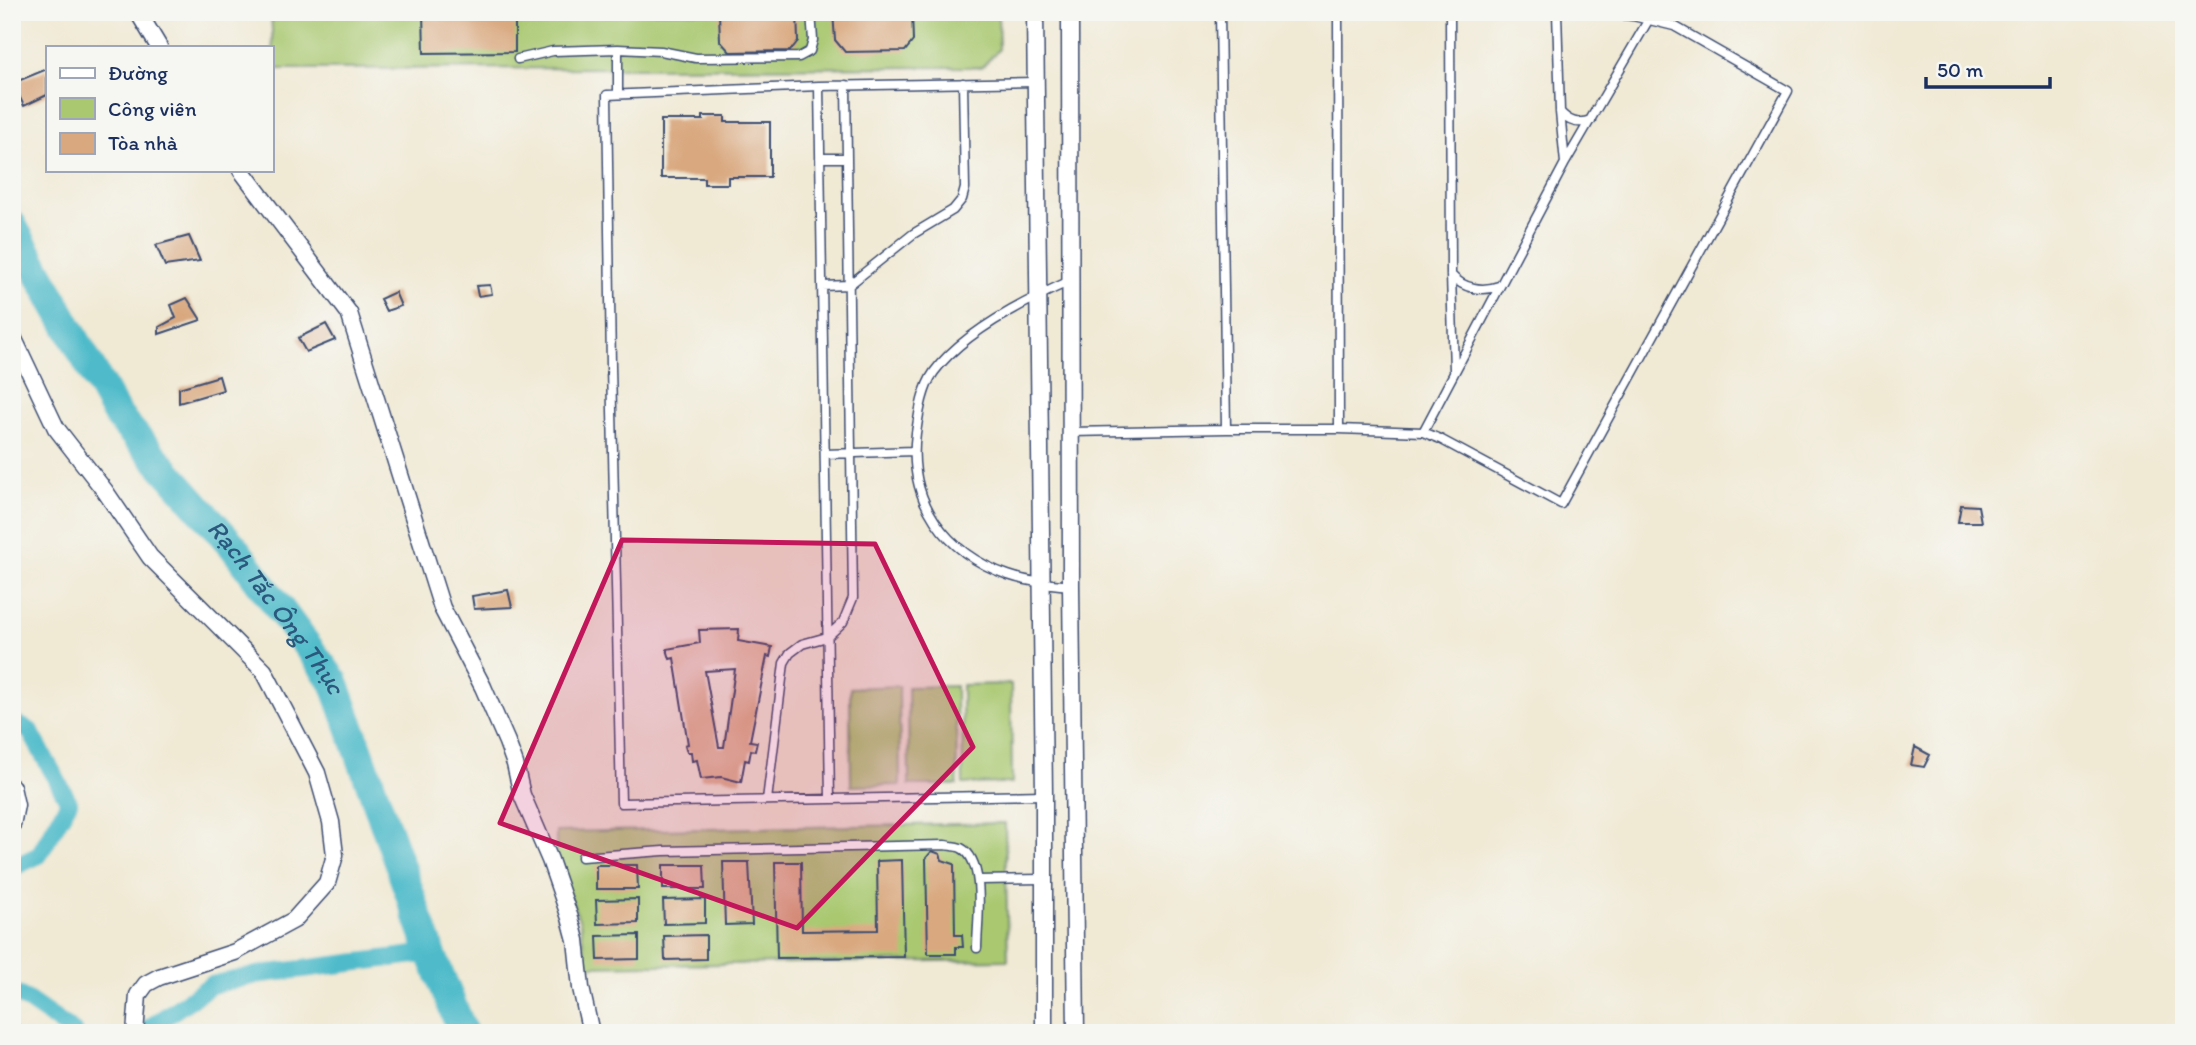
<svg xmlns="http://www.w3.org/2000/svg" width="2196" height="1045" font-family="Itim,sans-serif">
	<rect width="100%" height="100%" fill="#f6f6f2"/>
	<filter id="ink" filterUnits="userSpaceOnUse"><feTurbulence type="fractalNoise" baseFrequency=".0143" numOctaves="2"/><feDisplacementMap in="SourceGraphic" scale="14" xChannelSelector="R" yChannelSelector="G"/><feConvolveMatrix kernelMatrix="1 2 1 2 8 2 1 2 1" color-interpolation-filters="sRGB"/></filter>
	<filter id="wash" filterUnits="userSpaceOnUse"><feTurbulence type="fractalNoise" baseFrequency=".00686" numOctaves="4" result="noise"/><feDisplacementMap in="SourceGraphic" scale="28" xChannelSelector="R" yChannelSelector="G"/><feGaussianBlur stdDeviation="1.57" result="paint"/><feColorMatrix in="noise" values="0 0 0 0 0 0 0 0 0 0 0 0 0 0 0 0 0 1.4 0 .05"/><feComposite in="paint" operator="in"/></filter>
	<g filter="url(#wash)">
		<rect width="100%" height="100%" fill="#f0e9d4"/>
		<!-- green -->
		<path fill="#a9c870" stroke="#627c67" stroke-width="2" d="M 271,12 L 998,12 L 999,49 L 982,67 L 274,69 Z
			M 1011,684 L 1012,783 L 963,784 L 962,685 Z
			M 899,686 L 900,785 L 851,786 L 850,688 Z
			M 956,686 L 957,785 L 909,785 L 908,687 Z
			M 1005,823 L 1008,960 L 587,966 L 580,922 L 556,859 L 556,832 Z"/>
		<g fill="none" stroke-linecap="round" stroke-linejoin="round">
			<!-- canal -->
			<path stroke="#4fbbca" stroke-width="18" d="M 12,722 L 30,731 L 69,802 L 39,855 L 12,868
				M 12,992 L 26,999 L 75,1033
				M 142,1033 L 211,985 L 262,974 L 431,953"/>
			<!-- river -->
			<path stroke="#4fbbca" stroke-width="30" id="s1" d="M 12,225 L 117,415 L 233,546 L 334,682 L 431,953 L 463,1033"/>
		</g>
		<g id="blocks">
			<!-- building -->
			<path fill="#d9a87f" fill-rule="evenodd" d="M 423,12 L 515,12 L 515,52 L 424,53 Z
				M 719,12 L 797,12 L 798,41 L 790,51 L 730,52 L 720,41 Z
				M 833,12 L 912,12 L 913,41 L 905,51 L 845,52 L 835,40 Z
				M 47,69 L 47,95 L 24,106 L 13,83 Z
				M 703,116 L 725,116 L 725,122 L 770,122 L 770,177 L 728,177 L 728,184 L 704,184 L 704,178 L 661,178 L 661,120 L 703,120 Z
				M 189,236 L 200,261 L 165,266 L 156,245 Z
				M 490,285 L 492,294 L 478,296 L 476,286 Z
				M 395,292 L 401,306 L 386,311 L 380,299 Z
				M 187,298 L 201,320 L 159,334 L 159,327 L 176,318 L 171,305 Z
				M 326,324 L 335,340 L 306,352 L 298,338 Z
				M 219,376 L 223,390 L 179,403 L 179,388 Z
				M 1961,505 L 1978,506 L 1981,522 L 1958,522 Z
				M 508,590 L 512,607 L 474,609 L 472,596 Z
				M 739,629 L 738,641 L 772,647 L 770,657 L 767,656 L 750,741 L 757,742 L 755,751 L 751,750 L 749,761 L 745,760 L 741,782 L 721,777 L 701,779 L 697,760 L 692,761 L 691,752 L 687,752 L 685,745 L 688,744 L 674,658 L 670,659 L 667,649 L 700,643 L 699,630 ZM 735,669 L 724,747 L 719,747 L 705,671 Z
				M 1915,747 L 1930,755 L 1924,767 L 1911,765 Z
				M 932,851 L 940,854 L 942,860 L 954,864 L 955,935 L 962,935 L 963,947 L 956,947 L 956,954 L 928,954 L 926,858 Z
				M 902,860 L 904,957 L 777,958 L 775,862 L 801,862 L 802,931 L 878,930 L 877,861 Z
				M 723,862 L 749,862 L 752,924 L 725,925 Z
				M 596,865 L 637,865 L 638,889 L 596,889 Z
				M 663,865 L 704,865 L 705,889 L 663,889 Z
				M 638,899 L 638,923 L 597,924 L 596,900 Z
				M 705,899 L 705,923 L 664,924 L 663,900 Z
				M 639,935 L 639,959 L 598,960 L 597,936 Z
				M 706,935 L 706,959 L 665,960 L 664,936 Z"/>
		</g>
	</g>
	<g filter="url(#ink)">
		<use href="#blocks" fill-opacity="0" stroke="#3b4b70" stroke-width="2"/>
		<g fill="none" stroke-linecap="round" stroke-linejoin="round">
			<!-- lane casing -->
			<g stroke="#3b4b70" stroke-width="11">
				<path id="lane" d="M 1338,12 L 1339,429
					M 1450,12 L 1451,275 L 1454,370
					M 618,49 L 618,94
					M 518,59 L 553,51 L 618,49 L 661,51 L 696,58 L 799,57 L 810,51 L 813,40 L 811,12
					M 1036,82 L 819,86 L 607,95 L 611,366 L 621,803 L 1044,795
					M 819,86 L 830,799
					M 1560,112 C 1569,122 1578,125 1591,120
					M 820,158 L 847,158
					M 1565,163 L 1649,19
					M 1451,275 C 1464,289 1482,292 1499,286
					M 1070,281 C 1025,301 963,332 934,372 C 922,389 919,413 916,433 C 907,501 945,553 1008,575 C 1028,582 1050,584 1071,586
					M 822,286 L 849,285 L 913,234 L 953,210 L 962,199 L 965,188 L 963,83
					M 1226,429 L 1339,429 L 1423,432 L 1565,163 L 1560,112 L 1557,12
					M 1071,432 L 1226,429 L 1220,12
					M 1423,432 L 1440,439 L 1561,504 L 1788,91 L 1674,26 L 1633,16 L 1594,12
					M 825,454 L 914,451
					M 767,800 L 784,663 L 790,653 L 802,644 L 827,637 L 843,622 L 853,598 L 846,85
					M 582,857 L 663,851 L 945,845 C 949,846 956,846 961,848 C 987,861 977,924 977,948
					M 978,880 L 1043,879"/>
			</g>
			<!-- street casing -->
			<g stroke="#3b4b70" stroke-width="19">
				<path id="street" d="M 138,12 L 159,47
					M 1035,12 L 1044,795 L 1044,1033
					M 1070,12 L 1071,586 L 1076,1033
					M 241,170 L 349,313 L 442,608 L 483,687 L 507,742 L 515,764 L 522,795 L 550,860 L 570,918 L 576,940 L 581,988 L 591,1033
					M 12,335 L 56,428 L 105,491 L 150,557 L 264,671 L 317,773 L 331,822 L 335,855 L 327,883 L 294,920 L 235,952 L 159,977 L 146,984 L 138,995 L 135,1033
					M 12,787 L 16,805 L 12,825
					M 12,1031 L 15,1033"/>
			</g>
			<!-- lane -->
			<use href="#lane" stroke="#fff" stroke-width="8"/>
			<!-- street -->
			<use href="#street" stroke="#fff" stroke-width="16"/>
		</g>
	</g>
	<!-- marked area -->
	<path fill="#c2185b" fill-opacity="0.2" stroke="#c2185b" stroke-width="5" stroke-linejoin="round" d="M 622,540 L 875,544 L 973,747 L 797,928 L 500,823 Z"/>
	<g text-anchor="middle" stroke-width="6" stroke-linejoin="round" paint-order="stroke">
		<!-- water labels -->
		<g font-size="26" font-style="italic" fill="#2b597e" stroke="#f6f6f2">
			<text dy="9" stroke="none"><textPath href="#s1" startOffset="467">Rạch Tắc Ông Thục</textPath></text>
		</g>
	</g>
	<!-- margin -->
	<rect width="2196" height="1045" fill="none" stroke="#f6f6f2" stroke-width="42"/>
	<!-- legend -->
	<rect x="46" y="46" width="228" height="126" fill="#f6f6f2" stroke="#9ea6b7" stroke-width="2"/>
	<rect x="60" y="68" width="35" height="10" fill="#ffffff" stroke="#9ea6b7" stroke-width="2"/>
	<text x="108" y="80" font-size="21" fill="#1b2f5e">Đường</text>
	<rect x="60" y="98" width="35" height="21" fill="#a9c870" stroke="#9ea6b7" stroke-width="2"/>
	<text x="108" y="116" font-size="21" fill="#1b2f5e">Công viên</text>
	<rect x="60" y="133" width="35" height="21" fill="#d9a87f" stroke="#9ea6b7" stroke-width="2"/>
	<text x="108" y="150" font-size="21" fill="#1b2f5e">Tòa nhà</text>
	<!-- scale -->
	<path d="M1926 77v10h124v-10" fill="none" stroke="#1b2f5e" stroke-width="3.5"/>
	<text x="1937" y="77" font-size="21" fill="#1b2f5e" stroke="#f6f6f2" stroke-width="5" paint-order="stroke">50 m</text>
</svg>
